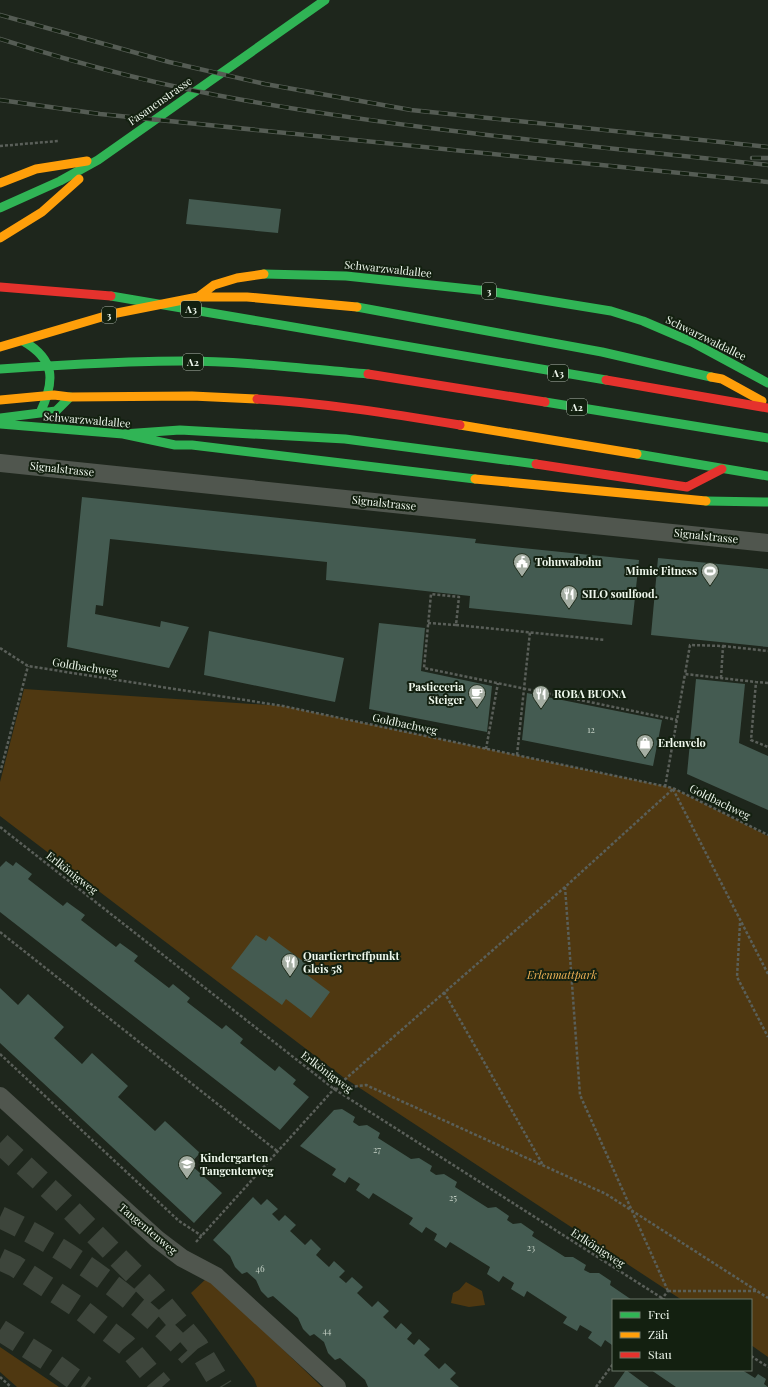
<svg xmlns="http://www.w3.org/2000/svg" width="768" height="1387" font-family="'Playfair Display',serif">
	<rect width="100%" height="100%" fill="#1e261c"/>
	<!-- green -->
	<path fill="#4f3811" d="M 24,689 L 283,706 L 673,788 L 768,836 L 768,1357 L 751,1345 L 751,1300 L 682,1300 L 343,1077 L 0,816 L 0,782 Z
		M 208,1277 L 322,1387 L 257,1387 L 254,1379 L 191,1293 Z
		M 466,1282 L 482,1291 L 485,1305 L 469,1307 L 451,1303 L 453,1293 L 459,1290 Z
		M 0,1347 L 59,1387 L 17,1387 L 0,1372 Z"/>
	<!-- building -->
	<path fill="#445b51" d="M 189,199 L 281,209 L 278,233 L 186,224 Z
		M 82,497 L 476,539 L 475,543 L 639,560 L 632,625 L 469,608 L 470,596 L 326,580 L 327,562 L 110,539 L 103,606 L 96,605 L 95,614 L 160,627 L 161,621 L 189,627 L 169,668 L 67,647 Z
		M 658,558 L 768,569 L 768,647 L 651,635 Z
		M 379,623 L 425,628 L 421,671 L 492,686 L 487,732 L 369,709 Z
		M 209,631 L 344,658 L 335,702 L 204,675 Z
		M 696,679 L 745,684 L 739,743 L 768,756 L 768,810 L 687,774 Z
		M 527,693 L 662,720 L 653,766 L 522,740 Z
		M 6,861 L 13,866 L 16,862 L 32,874 L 28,879 L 63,906 L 67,902 L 85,915 L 81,920 L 116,947 L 120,943 L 138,956 L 134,961 L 169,988 L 173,984 L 190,998 L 187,1002 L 222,1029 L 226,1025 L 243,1039 L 240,1043 L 275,1071 L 279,1066 L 296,1080 L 293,1084 L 309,1097 L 280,1130 L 0,912 L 0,867 Z
		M 256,935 L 266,941 L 269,936 L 307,964 L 302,971 L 330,992 L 311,1018 L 286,999 L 282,1005 L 231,968 Z
		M 0,988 L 18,1005 L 28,994 L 64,1027 L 54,1038 L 82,1064 L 92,1053 L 128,1086 L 118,1097 L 155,1131 L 165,1121 L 200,1153 L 190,1164 L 222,1193 L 194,1223 L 0,1043 Z
		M 342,1109 L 355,1117 L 353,1122 L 359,1126 L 367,1125 L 380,1133 L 378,1138 L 411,1159 L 419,1158 L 432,1166 L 430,1171 L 436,1175 L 444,1174 L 457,1182 L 455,1187 L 488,1208 L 496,1207 L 509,1216 L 507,1220 L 513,1224 L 521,1223 L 534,1232 L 532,1236 L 565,1257 L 573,1257 L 586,1265 L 584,1270 L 590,1273 L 599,1273 L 611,1281 L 610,1285 L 632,1300 L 613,1300 L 612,1345 L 605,1340 L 601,1347 L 588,1338 L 592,1332 L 580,1325 L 577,1331 L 563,1323 L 567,1317 L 527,1291 L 524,1297 L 511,1289 L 514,1283 L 503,1276 L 499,1282 L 487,1274 L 490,1267 L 450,1242 L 446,1248 L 434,1240 L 437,1234 L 426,1227 L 422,1233 L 409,1224 L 413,1218 L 373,1193 L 369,1199 L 356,1190 L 360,1184 L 349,1177 L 345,1183 L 332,1175 L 336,1169 L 300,1146 L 334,1110 Z
		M 253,1197 L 261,1205 L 267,1199 L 278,1209 L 272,1214 L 279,1221 L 285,1215 L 296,1225 L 290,1231 L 305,1245 L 311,1239 L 321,1249 L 316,1255 L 329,1267 L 334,1261 L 345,1271 L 339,1277 L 346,1283 L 352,1277 L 363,1287 L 357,1293 L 372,1307 L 378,1301 L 389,1311 L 383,1317 L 396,1329 L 401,1323 L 412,1333 L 407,1339 L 414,1345 L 419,1339 L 430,1349 L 424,1355 L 439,1369 L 445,1363 L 456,1373 L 450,1379 L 459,1387 L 368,1387 L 365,1380 L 340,1358 L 335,1360 L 328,1353 L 324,1342 L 314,1334 L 310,1336 L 303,1329 L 298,1318 L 273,1296 L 268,1298 L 261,1291 L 256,1280 L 247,1272 L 242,1274 L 235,1267 L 230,1256 L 213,1240 Z
		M 626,1370 L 649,1387 L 614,1387 Z
		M 651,1370 L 742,1370 L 755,1378 L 758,1374 L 766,1379 L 764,1384 L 768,1387 L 676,1387 Z"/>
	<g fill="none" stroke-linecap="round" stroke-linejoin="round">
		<!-- highway-tunnel -->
		<path stroke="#3d453b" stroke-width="22" stroke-dasharray="22 11" stroke-linecap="butt" d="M 0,1143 L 62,1201 L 154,1294 L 197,1345 L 222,1387
			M 0,1217 C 69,1249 139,1300 190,1356
			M 0,1259 L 15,1266 L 75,1305 L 126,1345 L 162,1387
			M 0,1330 L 55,1365 L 85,1387"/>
		<!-- path -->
		<path stroke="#5a5f59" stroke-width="2.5" stroke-dasharray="3 2" stroke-linecap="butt" d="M 0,146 L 58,141
			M 428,623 L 456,625 L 459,597 L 431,594 L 424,668 L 677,720
			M 456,625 L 605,640
			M 723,646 L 768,651
			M 0,648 L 28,666 L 283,706 L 673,788 L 768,835
			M 721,678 L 723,646 L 690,645 L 685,674 L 756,682
			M 768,683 L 756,682 L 751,740 L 768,747
			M 486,749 L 498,683
			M 517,755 L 530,632
			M 0,773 L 28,666
			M 665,787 L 685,674
			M 673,789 L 768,974
			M 0,827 L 334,1089 L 665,1300
			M 565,887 L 580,1095 L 668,1291
			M 740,923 L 737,977 L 768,1037
			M 0,932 L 277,1151
			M 444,992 L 543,1165
			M 0,1054 L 179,1221 L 202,1236
			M 335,1089 L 366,1085 L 606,1194 L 768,1298
			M 196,1242 L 334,1089 L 565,887 L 673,789
			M 668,1291 L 756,1291
			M 661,1300 L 668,1291
			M 751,1356 L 768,1367
			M 0,1377 L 11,1387
			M 596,1387 L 613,1364"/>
		<!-- street -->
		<path stroke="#50564e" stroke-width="18" d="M 0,463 L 768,543
			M 0,1096 L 157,1239 L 182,1258 L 216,1276 L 337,1387"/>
		<!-- fast -->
		<path stroke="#30b455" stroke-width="9" d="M 0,208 L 60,181 L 98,160 L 325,0
			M 264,274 L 346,276 L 488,291 L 611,311 L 643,321 L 692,342 L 768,383
			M 111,296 L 606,380
			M 357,307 L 602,352 L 711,377
			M 23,341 C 56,360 55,381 40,413
			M 0,369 C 61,365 122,361 183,361 C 245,361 307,369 368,374
			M 545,402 L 768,438
			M 0,418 L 56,411 L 70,397
			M 0,424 L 123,434 L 175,445 L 192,445 L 475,479
			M 123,434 L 180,430 L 345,439 L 536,464
			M 637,454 L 768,476
			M 706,501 L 768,502"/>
		<!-- slow -->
		<path stroke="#ff9f0a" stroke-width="9" d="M 0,183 L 36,169 L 87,161
			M 0,238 L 42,212 L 79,179
			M 198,297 L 247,297 L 357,307
			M 0,347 L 112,314 L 198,297 L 214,285 L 237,278 L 264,274
			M 711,377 L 722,379 L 762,401
			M 0,400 L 54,395 L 70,397 L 192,396 L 257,399
			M 460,425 L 637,454
			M 475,479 L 706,501"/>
		<!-- jam -->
		<path stroke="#e5322d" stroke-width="9" d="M 0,287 L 111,296
			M 368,374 L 545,402
			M 606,380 L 768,408
			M 257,399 C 325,403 393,414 460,425
			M 536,464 L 687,487 L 722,469"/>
		<!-- rail casing -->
		<g stroke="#555c54" stroke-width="4.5">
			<path id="rail" d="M 0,15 L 169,62 L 265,84 L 411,110 L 768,147
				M 0,39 C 79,64 161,86 243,100 C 417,131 593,146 768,165
				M 0,100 L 100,114 L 768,182
				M 752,158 L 768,158"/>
		</g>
		<!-- rail -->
		<use href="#rail" stroke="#132010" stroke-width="3" stroke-dasharray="9" stroke-linecap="butt"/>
	</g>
	<!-- icons -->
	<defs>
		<g id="civic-pin" transform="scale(0.9)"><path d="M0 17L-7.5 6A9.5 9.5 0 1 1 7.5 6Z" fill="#a5aea3" stroke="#132010"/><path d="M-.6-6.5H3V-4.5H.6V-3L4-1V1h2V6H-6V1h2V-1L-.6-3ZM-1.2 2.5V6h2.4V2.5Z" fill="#fff"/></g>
		<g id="stadium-pin" transform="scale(0.9)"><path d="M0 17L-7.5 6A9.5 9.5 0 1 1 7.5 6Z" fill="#a5aea3" stroke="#132010"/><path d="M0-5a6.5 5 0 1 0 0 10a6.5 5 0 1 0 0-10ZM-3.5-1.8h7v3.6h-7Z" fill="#fff"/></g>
		<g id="restaurant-pin" transform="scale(0.9)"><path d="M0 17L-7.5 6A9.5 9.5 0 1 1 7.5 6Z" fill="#a5aea3" stroke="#132010"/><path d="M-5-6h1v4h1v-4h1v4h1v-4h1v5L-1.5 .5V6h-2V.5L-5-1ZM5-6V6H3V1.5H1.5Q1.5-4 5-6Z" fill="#fff"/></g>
		<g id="cafe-pin" transform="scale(0.9)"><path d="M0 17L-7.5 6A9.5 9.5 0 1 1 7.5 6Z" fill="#a5aea3" stroke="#132010"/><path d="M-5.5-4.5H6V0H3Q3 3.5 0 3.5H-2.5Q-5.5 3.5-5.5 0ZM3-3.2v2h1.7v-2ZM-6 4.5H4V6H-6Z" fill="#fff"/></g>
		<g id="shop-pin" transform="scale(0.9)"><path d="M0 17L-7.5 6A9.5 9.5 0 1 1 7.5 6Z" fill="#a5aea3" stroke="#132010"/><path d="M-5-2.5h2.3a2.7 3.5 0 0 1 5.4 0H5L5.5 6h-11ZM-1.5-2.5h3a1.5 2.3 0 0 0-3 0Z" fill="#fff"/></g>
		<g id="school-pin" transform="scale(0.9)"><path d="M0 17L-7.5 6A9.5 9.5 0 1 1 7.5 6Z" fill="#a5aea3" stroke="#132010"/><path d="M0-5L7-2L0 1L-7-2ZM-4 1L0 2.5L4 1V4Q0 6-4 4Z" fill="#fff"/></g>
	</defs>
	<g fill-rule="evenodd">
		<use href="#civic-pin" x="522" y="562"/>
		<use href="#stadium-pin" x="710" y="571"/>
		<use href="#restaurant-pin" x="569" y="594"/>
		<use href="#cafe-pin" x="477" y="693"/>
		<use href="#restaurant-pin" x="541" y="694"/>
		<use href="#shop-pin" x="645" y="743"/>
		<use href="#restaurant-pin" x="290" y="962"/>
		<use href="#school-pin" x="187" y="1164"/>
	</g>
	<g text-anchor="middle" stroke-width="4" stroke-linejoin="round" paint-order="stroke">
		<!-- number labels -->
		<g font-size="9" fill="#c4d0c5">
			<text x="591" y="733">12</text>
			<text x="377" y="1153">27</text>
			<text x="453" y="1201">25</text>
			<text x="531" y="1251">23</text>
			<text x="260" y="1272">46</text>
			<text x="327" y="1334">44</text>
		</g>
		<!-- shield labels -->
		<g fill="#132010" stroke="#acb6aa" stroke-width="1">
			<rect x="482" y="283" width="14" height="16" rx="3"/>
			<rect x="181" y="301" width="20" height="16" rx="3"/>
			<rect x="102" y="307" width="14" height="16" rx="3"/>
			<rect x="183" y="354" width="20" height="16" rx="3"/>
			<rect x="548" y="365" width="20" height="16" rx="3"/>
			<rect x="567" y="399" width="20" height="16" rx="3"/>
		</g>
		<g font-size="10" font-weight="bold" fill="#eef7ec">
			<text x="489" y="295">3</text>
			<text x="191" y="313">A3</text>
			<text x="109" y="319">3</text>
			<text x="193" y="366">A2</text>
			<text x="558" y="377">A3</text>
			<text x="577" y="411">A2</text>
		</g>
		<!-- street labels -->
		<g font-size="11" fill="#eef7ec" stroke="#132010">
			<text transform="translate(160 101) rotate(-35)" y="4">Fasanenstrasse</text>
			<text transform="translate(388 269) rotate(6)" y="4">Schwarzwaldallee</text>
			<text transform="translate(706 338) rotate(26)" y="4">Schwarzwaldallee</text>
			<text transform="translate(87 420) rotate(5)" y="4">Schwarzwaldallee</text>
			<text transform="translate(62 469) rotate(6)" y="4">Signalstrasse</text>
			<text transform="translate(384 503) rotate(6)" y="4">Signalstrasse</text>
			<text transform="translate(706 536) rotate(6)" y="4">Signalstrasse</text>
			<text transform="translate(85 667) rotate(9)" y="4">Goldbachweg</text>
			<text transform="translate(405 724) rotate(12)" y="4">Goldbachweg</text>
			<text transform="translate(720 802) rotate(26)" y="4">Goldbachweg</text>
			<text transform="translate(72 873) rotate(38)" y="4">Erlkönigweg</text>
			<text transform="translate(327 1072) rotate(37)" y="4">Erlkönigweg</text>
			<text transform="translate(148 1229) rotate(40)" y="4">Tangentenweg</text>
			<text transform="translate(598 1248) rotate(33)" y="4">Erlkönigweg</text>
		</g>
		<!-- poi labels -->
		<g font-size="11" font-weight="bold" fill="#eef7ec" stroke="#132010" text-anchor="start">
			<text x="535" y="566">Tohuwabohu</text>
			<text x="697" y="575" text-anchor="end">Mimic Fitness</text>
			<text x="582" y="598">SILO soulfood.</text>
			<text x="464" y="691" text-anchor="end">Pasticceria<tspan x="464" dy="13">Steiger</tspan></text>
			<text x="554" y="698">ROBA BUONA</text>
			<text x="658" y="747">Erlenvelo</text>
			<text x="303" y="960">Quartiertreffpunkt<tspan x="303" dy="13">Gleis 58</tspan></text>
			<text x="200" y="1162">Kindergarten<tspan x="200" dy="13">Tangentenweg</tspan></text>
		</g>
		<!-- park labels -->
		<g font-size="11" font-style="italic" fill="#f2b356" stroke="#132010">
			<text x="562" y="979">Erlenmattpark</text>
		</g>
	</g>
	<!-- legend -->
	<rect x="612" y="1299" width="140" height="72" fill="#132010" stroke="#6b7668"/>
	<rect x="620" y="1312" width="20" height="6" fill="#30b455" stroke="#6b7668"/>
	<text x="648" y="1319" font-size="12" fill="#eef7ec">Frei</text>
	<rect x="620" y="1332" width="20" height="6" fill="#ff9f0a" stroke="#6b7668"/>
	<text x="648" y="1339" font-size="12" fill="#eef7ec">Zäh</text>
	<rect x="620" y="1352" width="20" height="6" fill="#e5322d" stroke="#6b7668"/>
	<text x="648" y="1359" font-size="12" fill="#eef7ec">Stau</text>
</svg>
